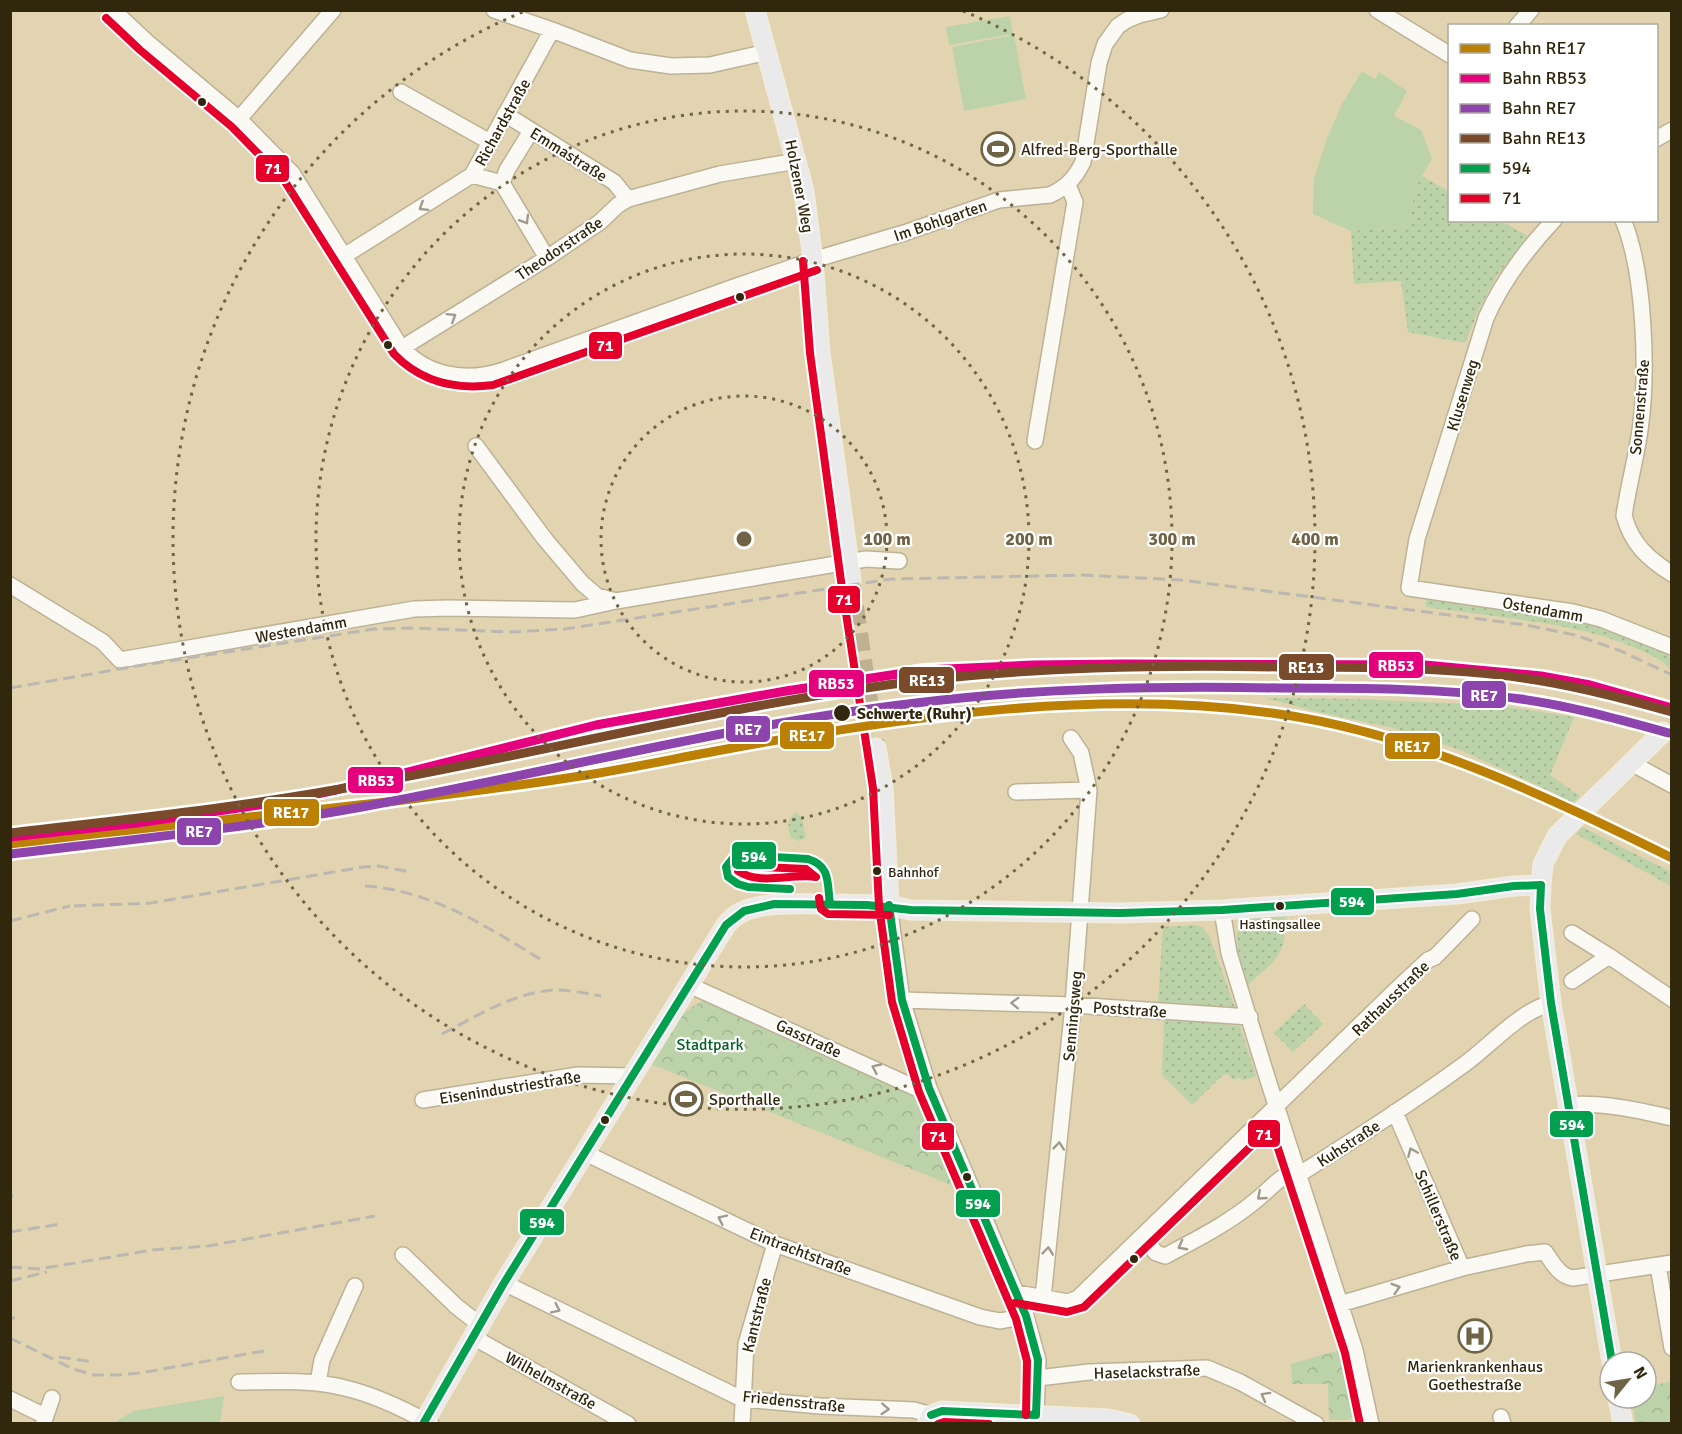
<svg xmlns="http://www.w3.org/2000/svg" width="1682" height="1434" font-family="Signika,sans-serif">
	<defs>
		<pattern id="grass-dots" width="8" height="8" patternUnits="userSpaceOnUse" patternTransform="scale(1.5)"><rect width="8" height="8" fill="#bcd3a9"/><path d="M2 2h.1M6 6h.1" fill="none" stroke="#a2b590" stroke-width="1.8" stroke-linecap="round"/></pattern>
		<pattern id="park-crowns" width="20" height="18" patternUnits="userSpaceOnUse" patternTransform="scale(1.5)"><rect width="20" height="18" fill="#bcd3a9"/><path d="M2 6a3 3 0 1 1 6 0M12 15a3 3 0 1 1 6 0" fill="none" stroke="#a2b590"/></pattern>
	</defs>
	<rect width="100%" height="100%" fill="#e2d4b1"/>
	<!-- grass -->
	<path fill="url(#grass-dots)" d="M 1422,176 L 1449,191 L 1450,220 L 1501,221 L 1528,236 L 1496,277 L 1480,307 L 1465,343 L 1408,332 L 1401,281 L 1354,284 L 1351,231 L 1409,226 L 1415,189 Z
		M 1426,597 L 1574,618 L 1618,631 L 1671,655 L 1671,670 C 1667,667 1665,664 1661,661 C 1599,623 1498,618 1426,607 Z
		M 1265,698 L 1355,699 L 1496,705 L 1574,717 L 1550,775 L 1580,796 L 1571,805 L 1554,793 L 1460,750 L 1393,728 L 1322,713 Z
		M 797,812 L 802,818 L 806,838 L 798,841 L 791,838 C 788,827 785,819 797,812 Z
		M 1582,827 L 1671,872 L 1671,886 L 1576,834 Z
		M 1285,916 C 1287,958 1275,959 1247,986 C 1243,968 1228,931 1245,918 Z
		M 1195,925 L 1202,927 L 1209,935 L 1235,1008 L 1158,1003 L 1163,927 Z
		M 1304,1004 L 1323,1024 L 1293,1052 L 1274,1033 Z
		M 1164,1018 L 1240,1026 L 1256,1076 L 1243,1081 L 1240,1078 L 1233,1079 L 1227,1074 L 1223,1075 L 1192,1105 L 1162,1075 Z"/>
	<!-- park -->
	<path fill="url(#park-crowns)" d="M 710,998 L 742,1016 L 894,1086 L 900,1084 L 918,1095 L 956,1187 L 651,1064 C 668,1035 677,1010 710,998 Z
		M 1343,1349 L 1359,1416 L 1346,1420 L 1329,1420 L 1328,1384 L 1292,1384 L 1291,1364 Z
		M 1671,1382 L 1671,1423 L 1636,1423 L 1631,1398 L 1646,1398 L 1646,1386 Z"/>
	<!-- garden -->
	<path fill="#bcd3a9" d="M 1010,16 L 1013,34 L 949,45 L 946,27 Z
		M 1014,35 L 1026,99 L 964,111 L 952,47 Z
		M 1362,71 L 1375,79 L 1379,72 L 1407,91 L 1394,116 L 1421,130 L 1432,158 L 1415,189 L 1409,226 L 1351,231 L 1313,214 L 1314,179 L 1326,141 L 1341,106 Z
		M 224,1396 L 220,1423 L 116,1423 L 118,1420 L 134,1411 Z"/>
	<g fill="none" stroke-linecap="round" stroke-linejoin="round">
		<!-- major-tunnel -->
		<path stroke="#bfb190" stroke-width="18" stroke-dasharray="18 9" stroke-linecap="butt" d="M 851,580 L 876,748"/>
		<!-- minor casing -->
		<g stroke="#bdb296" stroke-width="18">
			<path id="minor" d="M 113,10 L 147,42 L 239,119 L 292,173 L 397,341 C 422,376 465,383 504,370 L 731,288 L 813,260 L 904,233 L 999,200 L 1050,195 C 1067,187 1075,178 1083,162 L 1099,63 L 1105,44 L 1118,26 L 1127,20 L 1139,15 L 1161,10
				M 494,10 L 552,30 L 630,60 L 671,66 L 710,65 L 767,52
				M 1377,10 L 1450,55
				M 1517,26 L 1531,10
				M 401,92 L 490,142
				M 505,114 L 614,182 L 628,199
				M 239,119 L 333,10
				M 1656,139 L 1672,130
				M 472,175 L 502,183
				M 502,183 L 547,258
				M 502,183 L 507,170 L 531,131
				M 1554,220 C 1526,250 1502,281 1486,318 L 1417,539 L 1409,588 L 1573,612 L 1601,619 L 1672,647
				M 1623,220 C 1645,272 1648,374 1640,430 C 1636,459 1628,487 1624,516 C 1632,544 1647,558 1672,574
				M 344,256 L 472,175 L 552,30
				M 402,348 L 547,258 L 600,222 L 618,205 L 628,199 L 720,174 L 797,161
				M 1035,441 L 1075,202 L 1068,185
				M 476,446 L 544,538 L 582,583 L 597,596 L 616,601 L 866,559 L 899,561
				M 10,585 L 103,642 L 120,660 L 414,609 L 448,608 L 575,610 L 616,601
				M 1631,763 L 1672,785
				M 1016,792 L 1089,790
				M 889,905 L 902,1000 L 929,1088 L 1026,1316 L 1038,1360 L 1036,1415
				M 1222,910 L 1229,953 L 1267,1077 L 1355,1350 L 1371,1424
				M 1572,933 L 1609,956 L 1572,981
				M 1609,956 L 1672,999
				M 689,985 L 918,1089 L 929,1088
				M 902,1000 L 1073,1005 L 1250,1017
				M 423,1100 L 578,1075 L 632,1076
				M 1567,1105 C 1602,1102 1638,1110 1672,1118
				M 585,1153 L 775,1244 L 980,1317 L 1000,1321 L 1026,1316
				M 1143,1237 L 1156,1253 L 1165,1256 C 1199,1238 1231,1222 1260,1197 C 1273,1186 1285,1170 1303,1172 C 1358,1137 1413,1102 1466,1063 C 1493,1043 1519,1012 1551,1003
				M 403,1255 L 456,1306 L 480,1325
				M 1658,1266 L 1672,1348
				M 1462,1268 L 1526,1254 L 1545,1252 C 1553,1263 1559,1276 1573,1278 L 1672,1263
				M 504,1283 L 742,1399 L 820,1406 L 914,1410 L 931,1415
				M 1017,1293 L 1068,1302 L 1078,1298 L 1397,989 L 1428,960 L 1435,957 L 1472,919
				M 1043,1298 L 1073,1005 L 1089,790 L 1081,753 L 1071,738
				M 1340,1304 L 1462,1268 L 1395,1112
				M 473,1337 L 628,1424
				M 1038,1378 L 1089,1372 L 1207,1368 L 1240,1382 L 1316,1424
				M 239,1382 C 274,1382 311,1379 345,1388 C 375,1395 404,1409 431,1424
				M 318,1383 L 322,1360 L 355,1286
				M 10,1399 L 45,1416
				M 1501,1417 L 1503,1424
				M 43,1424 L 52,1398
				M 742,1424 L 746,1344 L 775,1244"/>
		</g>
		<!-- major casing -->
		<g stroke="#f2ecdc" stroke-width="21">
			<path id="major" d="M 755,10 L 804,191 L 813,260 L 820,352 L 851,580
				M 876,748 L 883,787 L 889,905
				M 1612,1362 L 1551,1003 L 1540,909 L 1541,885 L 1543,864 L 1557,836 L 1663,732
				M 1618,1398 L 1623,1424
				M 423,1424 L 504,1283 L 726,925 C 734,915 745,909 758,907 C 779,902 802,904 823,904 C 854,905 881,903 911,910 L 1120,913 L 1222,910 L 1457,894 L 1514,886 L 1541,885
				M 927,1424 L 931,1415 L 942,1411 L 1108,1419 L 1130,1424"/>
		</g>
		<!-- minor -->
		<use href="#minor" stroke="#fbf9f3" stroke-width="15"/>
		<!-- major -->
		<use href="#major" stroke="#eaeaea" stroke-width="18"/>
		<!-- rail -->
		<path stroke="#bcb8af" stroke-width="3" stroke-dasharray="12 6" stroke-linecap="butt" d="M 10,688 L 137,666 L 374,629 L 410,628 L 510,632 L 565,629 L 891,579 L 1083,575 L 1181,580 L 1526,625 L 1575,635 L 1621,651 L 1672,675
			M 365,886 C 430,890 486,926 540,959
			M 74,906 L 151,903 L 364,867 L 379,866 L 410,872
			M 10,921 L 70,906
			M 442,1034 C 475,1017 508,996 545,991 C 564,988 583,993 601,996
			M 10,1197 L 13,1196
			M 10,1232 L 61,1224
			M 10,1267 L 39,1269 L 152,1250 L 208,1246 L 375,1216
			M 10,1281 L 47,1272
			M 10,1318 L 15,1318
			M 10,1338 L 73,1369 L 94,1375 L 118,1375 L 140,1373 L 269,1350
			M 59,1357 L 94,1362"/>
		<!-- bus-1 casing -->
		<g stroke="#fff" stroke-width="12">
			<path id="bus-1" d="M 1541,885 L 1540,909 L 1551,1003 L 1612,1362
				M 790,889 L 748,887 L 738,884 L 728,877 L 726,867 L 734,857 L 741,855 L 808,859 C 831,866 827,883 830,904
				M 889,905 L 902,1000 L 929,1088 L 1026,1316 L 1038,1360 L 1036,1415
				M 931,1415 L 942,1411 L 1036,1415
				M 423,1424 L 504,1283 L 726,925 L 744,911 L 774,904 L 867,905 L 911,910 L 1120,913 L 1222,910 L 1457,894 L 1514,886 L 1541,885"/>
		</g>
		<!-- bus-2 casing -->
		<g stroke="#fff" stroke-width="12">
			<path id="bus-2" d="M 106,18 L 140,50 L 232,127 L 284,180 L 394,354 C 421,382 455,390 493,385 L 817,270
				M 803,261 L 810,353 L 841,581 L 873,788 L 879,906 L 892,1002 L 919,1092 L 1016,1319 L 1027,1361 L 1026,1415
				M 740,866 L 806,869 L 816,877 C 792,873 760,886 738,871 Z
				M 819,898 L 821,909 L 828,914 L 889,915
				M 1015,1303 L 1067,1312 L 1084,1307 L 1271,1127 L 1345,1353 L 1360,1424
				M 938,1424 L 944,1422 L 989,1424"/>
		</g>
		<!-- bus-1 -->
		<use href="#bus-1" stroke="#02a04e" stroke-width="8"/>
		<!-- bus-2 -->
		<use href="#bus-2" stroke="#e4002b" stroke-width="8"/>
		<!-- rail-1 casing -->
		<g stroke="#fff" stroke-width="14">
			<path id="rail-1" d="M 10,844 C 202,820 396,805 587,775 C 637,767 687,756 738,747 C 913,716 1094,689 1272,713 C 1414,732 1544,795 1672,858"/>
		</g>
		<!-- rail-2 casing -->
		<g stroke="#fff" stroke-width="14">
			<path id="rail-2" d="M 10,837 L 137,823 L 273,803 L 336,790 L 596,725 L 786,691 L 924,670 L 1033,665 L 1122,664 L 1425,665 L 1541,676 L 1590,685 L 1672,708"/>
		</g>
		<!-- rail-3 casing -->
		<g stroke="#fff" stroke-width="14">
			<path id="rail-3" d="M 11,854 C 128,840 246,828 362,807 C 547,773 729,725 916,703 C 1036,688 1157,686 1278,688 C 1359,688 1441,688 1521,699 C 1571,706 1621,720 1669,733"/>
		</g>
		<!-- rail-4 casing -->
		<g stroke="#fff" stroke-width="14">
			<path id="rail-4" d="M 10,833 C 128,819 245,807 362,785 C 544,752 724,706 909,682 C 1032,667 1156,665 1279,667 C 1361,667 1443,667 1523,678 C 1574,685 1623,698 1672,712"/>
		</g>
		<!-- rail-1 -->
		<use href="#rail-1" stroke="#bc8004" stroke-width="9"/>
		<!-- rail-2 -->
		<use href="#rail-2" stroke="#e5007d" stroke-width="9"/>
		<!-- rail-3 -->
		<use href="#rail-3" stroke="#8e44ad" stroke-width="9"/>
		<!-- rail-4 -->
		<use href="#rail-4" stroke="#7a4b2a" stroke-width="9"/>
	</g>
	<!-- one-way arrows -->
	<defs><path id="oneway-chevron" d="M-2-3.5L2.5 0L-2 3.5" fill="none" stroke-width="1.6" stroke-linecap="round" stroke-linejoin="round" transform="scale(1.5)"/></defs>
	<g stroke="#a09a8c">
		<use href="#oneway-chevron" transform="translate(423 207) rotate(148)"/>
		<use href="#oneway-chevron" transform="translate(525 220) rotate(59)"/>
		<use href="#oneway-chevron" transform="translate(452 317) rotate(-32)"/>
		<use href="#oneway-chevron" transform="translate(1015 1003) rotate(-178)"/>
		<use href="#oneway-chevron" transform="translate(876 1068) rotate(-155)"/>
		<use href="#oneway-chevron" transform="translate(1059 1146) rotate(-84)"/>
		<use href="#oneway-chevron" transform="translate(1412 1152) rotate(-113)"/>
		<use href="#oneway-chevron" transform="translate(1261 1196) rotate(139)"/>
		<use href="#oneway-chevron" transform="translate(722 1219) rotate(-154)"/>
		<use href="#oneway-chevron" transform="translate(1182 1246) rotate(152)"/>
		<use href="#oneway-chevron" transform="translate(1048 1251) rotate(-84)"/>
		<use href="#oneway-chevron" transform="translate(1396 1288) rotate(-17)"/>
		<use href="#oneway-chevron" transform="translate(556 1309) rotate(26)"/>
		<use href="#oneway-chevron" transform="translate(1265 1396) rotate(-151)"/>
		<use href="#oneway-chevron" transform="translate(885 1409) rotate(3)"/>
	</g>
	<!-- distance rings -->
	<g fill="none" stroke="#6f6446" stroke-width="3" stroke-dasharray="3 6">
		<circle cx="744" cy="539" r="143"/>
		<circle cx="744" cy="539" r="285"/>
		<circle cx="744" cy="539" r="428"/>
		<path d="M963 11A571 571 0 1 1 525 11"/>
	</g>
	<!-- icons -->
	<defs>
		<g id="stadium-ring" transform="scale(1.725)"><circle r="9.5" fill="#fff" stroke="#6f6446" stroke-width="1.5"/><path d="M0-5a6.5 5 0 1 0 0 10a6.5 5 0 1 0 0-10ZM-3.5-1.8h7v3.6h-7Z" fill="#6f6446"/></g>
		<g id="hospital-ring" transform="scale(1.725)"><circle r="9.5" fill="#fff" stroke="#6f6446" stroke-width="1.5"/><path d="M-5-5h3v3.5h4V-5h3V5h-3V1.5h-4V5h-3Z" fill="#6f6446"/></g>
	</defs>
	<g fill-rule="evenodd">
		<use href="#stadium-ring" x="998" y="149"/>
		<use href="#stadium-ring" x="686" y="1099"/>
		<use href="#hospital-ring" x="1475" y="1336"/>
	</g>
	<!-- markers -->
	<g fill="#31270d" stroke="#fff" stroke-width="2">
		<circle cx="202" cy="102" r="5"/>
		<circle cx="740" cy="297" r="5"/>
		<circle cx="388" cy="345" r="5"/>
		<circle cx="842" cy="713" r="9"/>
		<circle cx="877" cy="871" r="5"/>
		<circle cx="1280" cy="906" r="5"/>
		<circle cx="605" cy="1120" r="5"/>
		<circle cx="967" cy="1177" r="5"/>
		<circle cx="1134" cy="1259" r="5"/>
	</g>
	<g text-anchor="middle" stroke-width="4.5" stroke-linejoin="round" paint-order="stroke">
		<!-- bus labels -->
		<g font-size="14" fill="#31270d" stroke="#fff" text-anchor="start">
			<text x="888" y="877">Bahnhof</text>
			<text x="1280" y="929" text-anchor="middle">Hastingsallee</text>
		</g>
		<!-- street labels -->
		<g font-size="16" fill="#31270d" stroke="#fff">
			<text transform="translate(502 122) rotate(-61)" y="6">Richardstraße</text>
			<text transform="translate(569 154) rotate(32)" y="6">Emmastraße</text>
			<text transform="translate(800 186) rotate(79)" y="6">Holzener Weg</text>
			<text transform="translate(940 220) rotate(-19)" y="6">Im Bohlgarten</text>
			<text transform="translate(559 248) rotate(-34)" y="6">Theodorstraße</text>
			<text transform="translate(1462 395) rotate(-73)" y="6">Klusenweg</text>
			<text transform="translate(1639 407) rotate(-85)" y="6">Sonnenstraße</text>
			<text transform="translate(1543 609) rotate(10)" y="6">Ostendamm</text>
			<text transform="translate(301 629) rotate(-10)" y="6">Westendamm</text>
			<text transform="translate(1390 998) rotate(-44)" y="6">Rathausstraße</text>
			<text transform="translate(1130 1009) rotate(4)" y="6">Poststraße</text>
			<text transform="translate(1072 1016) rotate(-85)" y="6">Senningsweg</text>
			<text transform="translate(809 1038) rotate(25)" y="6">Gasstraße</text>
			<text transform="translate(510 1087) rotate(-9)" y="6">Eisenindustriestraße</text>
			<text transform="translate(1348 1143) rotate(-33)" y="6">Kuhstraße</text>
			<text transform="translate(1439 1215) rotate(67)" y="6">Schillerstraße</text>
			<text transform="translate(801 1251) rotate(21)" y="6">Eintrachtstraße</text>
			<text transform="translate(756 1315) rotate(-76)" y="6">Kantstraße</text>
			<text transform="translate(1147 1371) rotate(-2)" y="6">Haselackstraße</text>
			<text transform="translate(551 1380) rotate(29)" y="6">Wilhelmstraße</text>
			<text transform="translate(794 1401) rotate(6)" y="6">Friedensstraße</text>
		</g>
		<!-- poi labels -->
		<g font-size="16" fill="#31270d" stroke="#fff" text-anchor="start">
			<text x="1021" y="155">Alfred-Berg-Sporthalle</text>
			<text x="709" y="1105">Sporthalle</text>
			<text x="1475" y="1372" text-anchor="middle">Marienkrankenhaus<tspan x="1475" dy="18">Goethestraße</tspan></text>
		</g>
		<!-- stop labels -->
		<g font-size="16" font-weight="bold" fill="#31270d" stroke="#fff" text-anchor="start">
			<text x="857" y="719">Schwerte (Ruhr)</text>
		</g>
		<!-- park labels -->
		<g font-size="16" fill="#046124" stroke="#fff">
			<text x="710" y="1050">Stadtpark</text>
		</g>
	</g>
	<circle cx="744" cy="539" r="9" fill="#6f6446" stroke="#fff" stroke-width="3"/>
	<g font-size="18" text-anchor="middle" font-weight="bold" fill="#6f6446" stroke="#fff" stroke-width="4.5" stroke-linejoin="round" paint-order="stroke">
		<text x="887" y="545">100 m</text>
		<text x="1029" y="545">200 m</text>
		<text x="1172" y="545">300 m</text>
		<text x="1315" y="545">400 m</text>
	</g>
	<g stroke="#fff" stroke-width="2">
		<rect x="255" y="154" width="35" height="29" rx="6" fill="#e4002b"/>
		<rect x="588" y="331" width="35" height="29" rx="6" fill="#e4002b"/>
		<rect x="827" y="585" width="34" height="29" rx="6" fill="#e4002b"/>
		<rect x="1368" y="651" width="56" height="28" rx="6" fill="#e5007d"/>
		<rect x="1278" y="653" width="57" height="28" rx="6" fill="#7a4b2a"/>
		<rect x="898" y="666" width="57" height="28" rx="6" fill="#7a4b2a"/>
		<rect x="808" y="669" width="57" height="29" rx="6" fill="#e5007d"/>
		<rect x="1461" y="680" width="46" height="29" rx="6" fill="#8e44ad"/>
		<rect x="725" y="715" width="46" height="28" rx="6" fill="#8e44ad"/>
		<rect x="779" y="721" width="56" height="29" rx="6" fill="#bc8004"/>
		<rect x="1384" y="732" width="57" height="28" rx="6" fill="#bc8004"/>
		<rect x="347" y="766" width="57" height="28" rx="6" fill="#e5007d"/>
		<rect x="263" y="798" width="57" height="29" rx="6" fill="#bc8004"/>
		<rect x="176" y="817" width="46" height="29" rx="6" fill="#8e44ad"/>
		<rect x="731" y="841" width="46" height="29" rx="6" fill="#02a04e"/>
		<rect x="1330" y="887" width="45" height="29" rx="6" fill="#02a04e"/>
		<rect x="1549" y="1110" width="45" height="28" rx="6" fill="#02a04e"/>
		<rect x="1247" y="1119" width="34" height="29" rx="6" fill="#e4002b"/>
		<rect x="921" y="1122" width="34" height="29" rx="6" fill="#e4002b"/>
		<rect x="955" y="1189" width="46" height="29" rx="6" fill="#02a04e"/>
		<rect x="519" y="1208" width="46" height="28" rx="6" fill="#02a04e"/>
	</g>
	<g font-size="16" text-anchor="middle" font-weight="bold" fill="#fff">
		<text x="273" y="174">71</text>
		<text x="605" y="351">71</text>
		<text x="844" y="605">71</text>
		<text x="1396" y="671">RB53</text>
		<text x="1306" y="673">RE13</text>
		<text x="927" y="686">RE13</text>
		<text x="836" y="689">RB53</text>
		<text x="1484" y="701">RE7</text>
		<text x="748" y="735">RE7</text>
		<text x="807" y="741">RE17</text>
		<text x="1412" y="752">RE17</text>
		<text x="376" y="786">RB53</text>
		<text x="291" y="818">RE17</text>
		<text x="199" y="837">RE7</text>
		<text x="754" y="862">594</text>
		<text x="1352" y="907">594</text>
		<text x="1572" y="1130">594</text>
		<text x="1264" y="1140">71</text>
		<text x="938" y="1142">71</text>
		<text x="978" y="1209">594</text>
		<text x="542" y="1228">594</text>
	</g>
	<!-- border -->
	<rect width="1682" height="1434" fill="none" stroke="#31270d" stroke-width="24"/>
	<!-- legend -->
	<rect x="1448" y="24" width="210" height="198" fill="#ffffff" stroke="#ada99e" stroke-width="1.5"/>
	<rect x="1460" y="44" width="30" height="9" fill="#bc8004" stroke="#ada99e" stroke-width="1.5"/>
	<text x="1502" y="54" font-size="18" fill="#31270d">Bahn RE17</text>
	<rect x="1460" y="74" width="30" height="9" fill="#e5007d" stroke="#ada99e" stroke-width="1.5"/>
	<text x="1502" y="84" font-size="18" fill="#31270d">Bahn RB53</text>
	<rect x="1460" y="104" width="30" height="9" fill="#8e44ad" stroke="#ada99e" stroke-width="1.5"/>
	<text x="1502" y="114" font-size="18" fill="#31270d">Bahn RE7</text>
	<rect x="1460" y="134" width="30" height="9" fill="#7a4b2a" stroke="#ada99e" stroke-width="1.5"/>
	<text x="1502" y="144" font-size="18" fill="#31270d">Bahn RE13</text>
	<rect x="1460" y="164" width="30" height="9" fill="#02a04e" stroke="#ada99e" stroke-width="1.5"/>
	<text x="1502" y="174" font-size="18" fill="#31270d">594</text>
	<rect x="1460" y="194" width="30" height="9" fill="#e4002b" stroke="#ada99e" stroke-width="1.5"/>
	<text x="1502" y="204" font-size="18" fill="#31270d">71</text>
	<!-- north arrow -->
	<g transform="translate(1628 1380) rotate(60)"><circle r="28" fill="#ffffff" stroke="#ada99e" stroke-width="1.5"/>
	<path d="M0-4.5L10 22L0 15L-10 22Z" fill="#6f6446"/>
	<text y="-9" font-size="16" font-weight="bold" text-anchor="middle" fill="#31270d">N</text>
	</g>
</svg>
